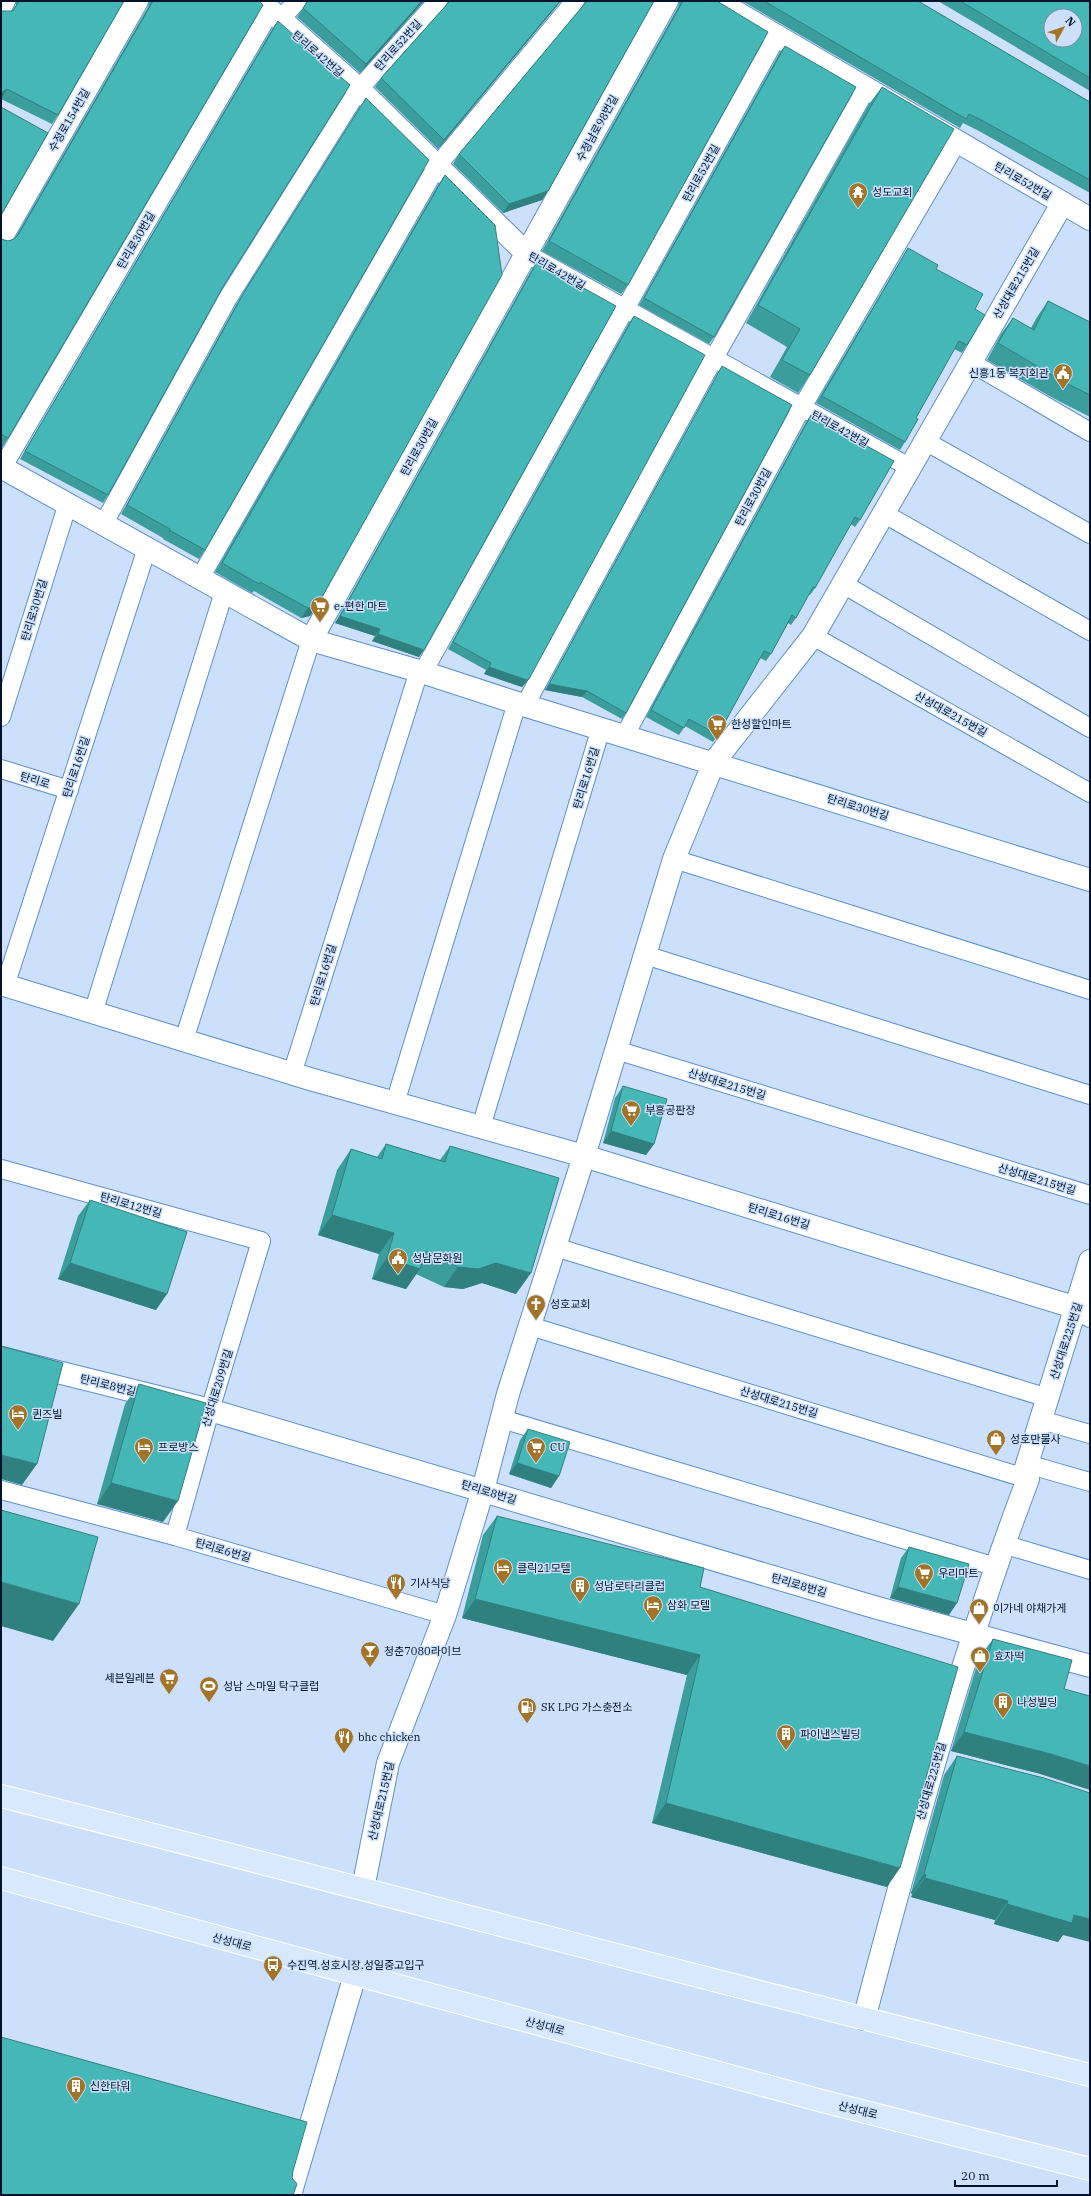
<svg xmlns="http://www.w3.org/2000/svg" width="1091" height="2196" font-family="'IBM Plex Serif','Noto Sans KR',serif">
	<rect width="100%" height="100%" fill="#cce0fb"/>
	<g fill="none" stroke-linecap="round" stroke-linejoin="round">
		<!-- service casing -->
		<g stroke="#5d8fcc" stroke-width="20">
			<path id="service" d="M 1,11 L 6,1
				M 280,20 L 297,1
				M 527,254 L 909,467
				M 970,362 L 1090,432
				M 925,441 L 1090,534
				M 2,468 L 270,12
				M 883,513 L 1090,631
				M 104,523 L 228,298 L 359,89 L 438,1
				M 200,578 L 437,166 L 575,1
				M 843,584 L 1090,728
				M 813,636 L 1090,793
				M 423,672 L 777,36
				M 525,705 L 714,358 L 866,89
				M 1,717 L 68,503
				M 625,735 L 802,407 L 957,142
				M 1,769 L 69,790
				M 674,859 L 1090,990
				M 645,955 L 1090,1095
				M 5,986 L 147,548
				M 93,1013 L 224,592
				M 184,1040 L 311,640
				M 616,1050 L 1090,1195
				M 292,1074 L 419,671
				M 395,1103 L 517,703
				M 481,1127 L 601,728
				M 1,1169 L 261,1241 L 210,1410 L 175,1536
				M 555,1247 L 1048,1398
				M 530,1326 L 1028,1479
				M 502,1419 L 996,1567
				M 1041,1420 L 1090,1434
				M 1027,1464 L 1090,1482
				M 1,1490 L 175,1536 L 445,1615
				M 1003,1544 L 1090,1570"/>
		</g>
		<!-- minor casing -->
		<g stroke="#5d8fcc" stroke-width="24">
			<path id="minor" d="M 260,1 L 359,89 L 527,254
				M 717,1 L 1090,219
				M 1,238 L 137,1
				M 1,467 L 311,640 L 419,671 L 517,703 L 1090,880
				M 311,640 L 667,1
				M 1,984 L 310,1079 L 584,1156 L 1077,1308 L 1090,1316
				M 1,1358 L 210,1410 L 874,1607 L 1090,1666
				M 363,1888 L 388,1763 L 445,1615 L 483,1490 L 508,1394 L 584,1156 L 674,859 L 714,762 L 813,636 L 1062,204
				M 864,2019 C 912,1838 961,1655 1028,1479 L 1025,1471 L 1027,1464 L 1090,1261
				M 290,2195 L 355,1975"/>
		</g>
		<!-- primary casing -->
		<g stroke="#fff" stroke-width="24">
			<path id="primary" d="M 1,1796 C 364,1888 726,1986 1090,2075
				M 1,1878 L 822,2101 L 1090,2169"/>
		</g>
		<!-- service -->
		<use href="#service" stroke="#fff" stroke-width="18"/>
		<!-- minor -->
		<use href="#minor" stroke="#fff" stroke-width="22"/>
		<!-- primary -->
		<use href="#primary" stroke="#d8e9fe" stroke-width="22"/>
	</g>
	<!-- wall -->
	<path fill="#3c9d9d" d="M 15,1 L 124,1 L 58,115 L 52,124 L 1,99 L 1,10 L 3,11 L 12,11 L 16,5 Z
		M 149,1 L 259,1 L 8,438 L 2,448 L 1,447 L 1,239 L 8,241 L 14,239 L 15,238 L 148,7 Z
		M 307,1 L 424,1 L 360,73 L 297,17 L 307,3 Z
		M 448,1 L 561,1 L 438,149 L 375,87 L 381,78 L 448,3 Z
		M 585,1 L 654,1 L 548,191 L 542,200 L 503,213 L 453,164 L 459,154 L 584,5 L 585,2 Z
		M 679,1 L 717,1 L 628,285 L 621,294 L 542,251 L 678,7 Z
		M 742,1 L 918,1 L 1090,102 L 1090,193 L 977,130 L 963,123 L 960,128 Z
		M 938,1 L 1089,1 L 1090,2 L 1090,91 Z
		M 278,21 L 224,285 L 108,495 L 103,503 L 20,459 L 272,29 Z
		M 785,46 L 714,337 L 709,344 L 639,305 L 780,52 Z
		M 882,87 L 810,375 L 798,393 L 770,377 L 787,347 L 746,323 L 869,104 Z
		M 366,98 L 205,550 L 199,559 L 163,539 L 163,538 L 121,514 L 237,303 L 360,107 Z
		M 445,175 L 317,606 L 310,616 L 301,618 L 254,591 L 252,593 L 215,572 L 438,185 Z
		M 908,248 L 936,269 L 975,309 L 967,345 L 962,353 L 954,349 L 916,418 L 905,442 L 900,450 L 816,403 L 903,256 Z
		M 537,262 L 419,657 L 372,641 L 375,636 L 335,623 L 532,269 Z
		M 1048,301 L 1090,322 L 1090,417 L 1053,398 L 987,360 L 1001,334 L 1013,318 L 1031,328 L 1037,317 Z
		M 634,316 L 523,686 L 522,687 L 484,674 L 486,670 L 448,649 L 629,323 Z
		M 722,366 L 626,713 L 622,719 L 582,697 L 545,690 L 718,373 Z
		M 811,415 L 860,520 L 855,527 L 851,524 L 815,588 L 810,595 L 809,594 L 796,618 L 791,625 L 788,623 L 771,654 L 766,661 L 760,658 L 718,735 L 713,742 L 685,726 L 679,735 L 646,717 L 806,422 Z
		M 623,1086 L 654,1144 L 646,1155 L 603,1143 L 615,1098 Z
		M 386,1144 L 440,1160 L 450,1146 L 516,1294 L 482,1283 L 463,1289 L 444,1287 L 416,1274 L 406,1289 L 372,1279 L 379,1254 L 318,1235 L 337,1170 L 351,1149 L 377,1157 Z
		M 90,1200 L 156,1310 L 58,1279 L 78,1216 Z
		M 139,1384 L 163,1522 L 97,1504 L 125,1404 Z
		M 528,1429 L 559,1476 L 551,1488 L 509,1474 L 520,1440 Z
		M 497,1516 L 700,1587 L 887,1887 L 652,1823 L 687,1675 L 462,1618 L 483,1535 Z
		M 909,1547 L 949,1615 L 890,1598 L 901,1558 Z
		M 993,1639 L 1064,1689 L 1037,1773 L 951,1751 L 979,1658 Z
		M 957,1756 L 1063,1935 L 1058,1942 L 994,1924 L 995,1920 L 911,1897 L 912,1894 L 911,1893 L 944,1775 Z"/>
	<!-- shaded-wall -->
	<path fill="#318080" d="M 422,1 L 424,1 L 360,73 L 366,64 Z
		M 560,1 L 561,1 L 438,149 L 444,140 Z
		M 7,89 L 1,99 L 1,93 Z
		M 548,191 L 542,200 L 503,213 L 509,204 Z
		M 317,606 L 310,616 L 301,618 L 308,608 Z
		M 340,616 L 380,629 L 375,636 L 335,623 Z
		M 378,634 L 424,650 L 419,657 L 372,641 Z
		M 489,667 L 529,679 L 523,686 L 522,687 L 484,674 Z
		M 549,684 L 587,691 L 582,697 L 545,690 Z
		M 611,1131 L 654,1144 L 646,1155 L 603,1143 Z
		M 332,1215 L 394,1233 L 379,1254 L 318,1235 Z
		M 387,1258 L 420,1269 L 406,1289 L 372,1279 Z
		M 70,1263 L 167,1294 L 156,1310 L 58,1279 Z
		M 496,1263 L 531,1273 L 516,1294 L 482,1283 L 463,1289 L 444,1287 L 458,1267 Z
		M 1,1455 L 37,1464 L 22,1485 L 1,1479 Z
		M 517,1463 L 559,1476 L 551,1488 L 509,1474 Z
		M 111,1483 L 178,1501 L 163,1522 L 97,1504 Z
		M 1,1582 L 79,1604 L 53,1641 L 1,1626 Z
		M 898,1587 L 957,1603 L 949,1615 L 890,1598 Z
		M 475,1599 L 700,1655 L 687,1675 L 462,1618 Z
		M 964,1732 L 1051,1754 L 1090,1766 L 1090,1790 L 1037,1773 L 951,1751 Z
		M 666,1803 L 900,1868 L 887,1887 L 652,1823 Z
		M 924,1874 L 926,1875 L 912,1894 L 911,1893 Z
		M 925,1878 L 1008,1901 L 995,1920 L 911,1897 Z
		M 1007,1904 L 1074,1915 L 1090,1919 L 1090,1942 L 1063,1935 L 1058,1942 L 994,1924 Z"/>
	<!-- building -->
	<path fill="#46b7b7" stroke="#318080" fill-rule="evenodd" d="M 19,1 L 124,1 L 58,115 L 7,89 L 1,93 L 1,10 L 3,11 L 13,11 Z
		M 153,1 L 259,1 L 263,5 L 8,438 L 1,434 L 1,239 L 8,241 L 14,239 L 18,235 Z
		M 308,1 L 422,1 L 366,64 L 303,8 Z
		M 450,1 L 560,1 L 444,140 L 381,78 Z
		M 587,1 L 654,1 L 548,191 L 509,204 L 459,154 Z
		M 683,1 L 717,1 L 768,32 L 628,285 L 549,241 Z
		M 764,1 L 918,1 L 1090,102 L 1090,180 L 983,121 L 969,114 L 966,119 Z
		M 960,1 L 1089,1 L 1090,2 L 1090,78 ZM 1051,16 L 1075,16 L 1075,40 L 1051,40 Z
		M 278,21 L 350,85 L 224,285 L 108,495 L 25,451 Z
		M 785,46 L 856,87 L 714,337 L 644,298 Z
		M 882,87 L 954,129 L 810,375 L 782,360 L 800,329 L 758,305 Z
		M 366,98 L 429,160 L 205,550 L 169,530 L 170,529 L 127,505 L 243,294 Z
		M 1,107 L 48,133 L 1,215 Z
		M 445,175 L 495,225 L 502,275 L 317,606 L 308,608 L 260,582 L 259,584 L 222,563 Z
		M 908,248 L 938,265 L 936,269 L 983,294 L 975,309 L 985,315 L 967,345 L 959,341 L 916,418 L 918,419 L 905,442 L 822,396 Z
		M 537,262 L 616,306 L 424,650 L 378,634 L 380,629 L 340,616 Z
		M 1048,301 L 1090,322 L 1090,395 L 1064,382 L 998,343 L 1013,318 L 1034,330 Z
		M 634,316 L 705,355 L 529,679 L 527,680 L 489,667 L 491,663 L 453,642 Z
		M 722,366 L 792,405 L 626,713 L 587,691 L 549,684 Z
		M 811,415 L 894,461 L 860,520 L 855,517 L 815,588 L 813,587 L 796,618 L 792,615 L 771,654 L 764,651 L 718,735 L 689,719 L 684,728 L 651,710 Z
		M 623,1086 L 667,1099 L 654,1144 L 611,1131 Z
		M 386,1144 L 445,1162 L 450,1146 L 559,1178 L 531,1273 L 496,1263 L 478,1269 L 458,1267 L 426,1251 L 420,1269 L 387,1258 L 394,1233 L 332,1215 L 351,1149 L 382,1159 Z
		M 90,1200 L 187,1232 L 167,1294 L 70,1263 Z
		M 1,1346 L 63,1363 L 37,1464 L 1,1455 Z
		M 139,1384 L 206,1403 L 178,1501 L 111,1483 Z
		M 528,1429 L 570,1442 L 559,1476 L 517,1463 Z
		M 1,1510 L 98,1537 L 79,1604 L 1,1582 Z
		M 497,1516 L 704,1568 L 700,1587 L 958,1667 L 900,1868 L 666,1803 L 700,1655 L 475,1599 Z
		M 909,1547 L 969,1564 L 957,1603 L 898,1587 Z
		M 993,1639 L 1072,1660 L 1064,1689 L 1090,1696 L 1090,1766 L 1051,1754 L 964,1732 Z
		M 957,1756 L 1044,1778 L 1090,1793 L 1090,1919 L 1074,1915 L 1072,1923 L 1007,1904 L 1008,1901 L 925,1878 L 926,1875 L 924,1874 Z
		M 1,2037 L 307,2122 L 293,2171 L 292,2178 L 297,2184 L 293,2195 L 1,2195 Z"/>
	<!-- icons -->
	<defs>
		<g id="temple-pin" transform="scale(1)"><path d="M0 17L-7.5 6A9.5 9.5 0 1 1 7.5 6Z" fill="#a37328" stroke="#cce0fb"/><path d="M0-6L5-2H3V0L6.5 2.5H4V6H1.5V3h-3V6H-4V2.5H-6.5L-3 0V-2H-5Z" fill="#fff"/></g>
		<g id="civic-pin" transform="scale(1)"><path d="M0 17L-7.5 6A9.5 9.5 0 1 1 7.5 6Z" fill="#a37328" stroke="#cce0fb"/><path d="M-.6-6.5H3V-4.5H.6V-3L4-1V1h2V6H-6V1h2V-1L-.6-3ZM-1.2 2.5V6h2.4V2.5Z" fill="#fff"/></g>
		<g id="supermarket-pin" transform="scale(1)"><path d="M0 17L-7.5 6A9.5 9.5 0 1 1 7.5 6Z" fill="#a37328" stroke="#cce0fb"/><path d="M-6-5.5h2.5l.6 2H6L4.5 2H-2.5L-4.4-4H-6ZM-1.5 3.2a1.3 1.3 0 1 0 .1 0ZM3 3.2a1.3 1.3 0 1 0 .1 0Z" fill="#fff"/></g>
		<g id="church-pin" transform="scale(1)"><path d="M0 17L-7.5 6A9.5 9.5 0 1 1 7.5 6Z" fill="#a37328" stroke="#cce0fb"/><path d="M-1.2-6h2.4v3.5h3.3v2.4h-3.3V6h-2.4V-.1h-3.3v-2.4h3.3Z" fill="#fff"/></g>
		<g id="hotel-pin" transform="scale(1)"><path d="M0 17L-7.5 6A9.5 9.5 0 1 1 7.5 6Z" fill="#a37328" stroke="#cce0fb"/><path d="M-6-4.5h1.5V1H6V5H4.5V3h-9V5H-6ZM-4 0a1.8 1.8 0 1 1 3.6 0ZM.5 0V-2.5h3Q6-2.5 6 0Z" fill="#fff"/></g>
		<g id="shop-pin" transform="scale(1)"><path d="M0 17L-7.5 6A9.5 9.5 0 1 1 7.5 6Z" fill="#a37328" stroke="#cce0fb"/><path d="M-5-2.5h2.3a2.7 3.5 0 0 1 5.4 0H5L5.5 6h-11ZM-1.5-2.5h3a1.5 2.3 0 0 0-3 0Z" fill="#fff"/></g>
		<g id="restaurant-pin" transform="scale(1)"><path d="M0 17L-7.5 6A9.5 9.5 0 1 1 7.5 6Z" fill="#a37328" stroke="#cce0fb"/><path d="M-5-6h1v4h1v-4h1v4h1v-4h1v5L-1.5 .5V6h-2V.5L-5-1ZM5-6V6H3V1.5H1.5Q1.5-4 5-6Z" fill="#fff"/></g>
		<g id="building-pin" transform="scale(1)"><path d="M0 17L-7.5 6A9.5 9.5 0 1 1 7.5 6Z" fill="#a37328" stroke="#cce0fb"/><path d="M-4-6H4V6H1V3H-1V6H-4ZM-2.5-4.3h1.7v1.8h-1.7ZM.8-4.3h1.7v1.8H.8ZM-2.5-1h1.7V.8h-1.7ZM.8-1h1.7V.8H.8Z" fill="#fff"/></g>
		<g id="bar-pin" transform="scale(1)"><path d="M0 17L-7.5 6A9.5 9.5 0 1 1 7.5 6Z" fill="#a37328" stroke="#cce0fb"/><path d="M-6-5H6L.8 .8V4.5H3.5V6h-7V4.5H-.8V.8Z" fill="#fff"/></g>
		<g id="stadium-pin" transform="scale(1)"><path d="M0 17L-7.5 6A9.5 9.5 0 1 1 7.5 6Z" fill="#a37328" stroke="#cce0fb"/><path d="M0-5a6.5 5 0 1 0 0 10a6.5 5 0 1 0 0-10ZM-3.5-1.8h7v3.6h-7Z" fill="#fff"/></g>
		<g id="fuel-pin" transform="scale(1)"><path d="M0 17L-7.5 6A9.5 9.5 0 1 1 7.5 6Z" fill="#a37328" stroke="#cce0fb"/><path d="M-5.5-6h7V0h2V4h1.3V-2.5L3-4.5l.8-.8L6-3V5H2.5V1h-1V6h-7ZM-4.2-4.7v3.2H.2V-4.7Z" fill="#fff"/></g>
		<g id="bus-pin" transform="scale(1)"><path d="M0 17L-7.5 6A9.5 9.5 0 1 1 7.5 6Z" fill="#a37328" stroke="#cce0fb"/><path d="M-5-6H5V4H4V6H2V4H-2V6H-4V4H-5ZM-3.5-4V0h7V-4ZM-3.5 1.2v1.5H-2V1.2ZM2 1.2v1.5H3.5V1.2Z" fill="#fff"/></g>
	</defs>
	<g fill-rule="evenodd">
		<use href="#temple-pin" x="858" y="192"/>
		<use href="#civic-pin" x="1063" y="373"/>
		<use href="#supermarket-pin" x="320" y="606"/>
		<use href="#supermarket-pin" x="717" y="724"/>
		<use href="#supermarket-pin" x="631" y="1110"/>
		<use href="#civic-pin" x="398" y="1258"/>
		<use href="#church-pin" x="536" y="1304"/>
		<use href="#hotel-pin" x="18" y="1414"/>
		<use href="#shop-pin" x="996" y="1439"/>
		<use href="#hotel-pin" x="144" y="1447"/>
		<use href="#supermarket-pin" x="536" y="1447"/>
		<use href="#hotel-pin" x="503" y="1568"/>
		<use href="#supermarket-pin" x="924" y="1573"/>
		<use href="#restaurant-pin" x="396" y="1583"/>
		<use href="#building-pin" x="580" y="1586"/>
		<use href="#hotel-pin" x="653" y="1605"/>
		<use href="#shop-pin" x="979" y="1608"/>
		<use href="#bar-pin" x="370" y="1651"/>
		<use href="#shop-pin" x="980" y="1656"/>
		<use href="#supermarket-pin" x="169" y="1678"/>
		<use href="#stadium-pin" x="209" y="1686"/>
		<use href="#building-pin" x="1003" y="1702"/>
		<use href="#fuel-pin" x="527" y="1707"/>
		<use href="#building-pin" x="786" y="1734"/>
		<use href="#restaurant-pin" x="344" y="1737"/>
		<use href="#bus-pin" x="273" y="1965"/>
		<use href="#building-pin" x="76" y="2086"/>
	</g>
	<g text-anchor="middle" stroke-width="3" stroke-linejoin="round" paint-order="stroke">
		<!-- street labels -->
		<g font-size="11" fill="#02132a" stroke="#cce0fb">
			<text transform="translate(398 45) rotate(-48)" y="4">탄리로52번길</text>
			<text transform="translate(318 54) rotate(41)" y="4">탄리로42번길</text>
			<text transform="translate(69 120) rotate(-60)" y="4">수정로154번길</text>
			<text transform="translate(597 128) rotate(-61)" y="4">수정남로98번길</text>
			<text transform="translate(701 173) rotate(-61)" y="4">탄리로52번길</text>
			<text transform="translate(1023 181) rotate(30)" y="4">탄리로52번길</text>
			<text transform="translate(136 240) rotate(-60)" y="4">탄리로30번길</text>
			<text transform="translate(557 271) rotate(30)" y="4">탄리로42번길</text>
			<text transform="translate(1016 283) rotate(-60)" y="4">산성대로215번길</text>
			<text transform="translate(840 429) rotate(29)" y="4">탄리로42번길</text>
			<text transform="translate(419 447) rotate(-61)" y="4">탄리로30번길</text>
			<text transform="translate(753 497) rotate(-62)" y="4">탄리로30번길</text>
			<text transform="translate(34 610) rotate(-73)" y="4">탄리로30번길</text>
			<text transform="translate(951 714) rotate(29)" y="4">산성대로215번길</text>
			<text transform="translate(76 767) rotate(-72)" y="4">탄리로16번길</text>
			<text transform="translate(586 778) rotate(-73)" y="4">탄리로16번길</text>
			<text transform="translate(35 780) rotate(17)" y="4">탄리로</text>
			<text transform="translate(858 807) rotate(17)" y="4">탄리로30번길</text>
			<text transform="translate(323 975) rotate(-73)" y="4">탄리로16번길</text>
			<text transform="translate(727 1084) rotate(17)" y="4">산성대로215번길</text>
			<text transform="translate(1037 1179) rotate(17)" y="4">산성대로215번길</text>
			<text transform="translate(131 1205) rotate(16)" y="4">탄리로12번길</text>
			<text transform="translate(779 1216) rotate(17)" y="4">탄리로16번길</text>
			<text transform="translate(1066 1341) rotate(-72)" y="4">산성대로225번길</text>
			<text transform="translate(108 1385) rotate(14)" y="4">탄리로8번길</text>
			<text transform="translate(217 1388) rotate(-73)" y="4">산성대로209번길</text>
			<text transform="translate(779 1402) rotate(17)" y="4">산성대로215번길</text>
			<text transform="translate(489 1492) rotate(17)" y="4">탄리로8번길</text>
			<text transform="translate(223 1550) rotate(16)" y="4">탄리로6번길</text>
			<text transform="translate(799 1585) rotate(16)" y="4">탄리로8번길</text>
			<text transform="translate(931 1781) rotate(-74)" y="4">산성대로225번길</text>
			<text transform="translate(381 1801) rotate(-77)" y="4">산성대로215번길</text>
			<text transform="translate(232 1942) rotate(15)" y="4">산성대로</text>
			<text transform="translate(545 2026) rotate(15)" y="4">산성대로</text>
			<text transform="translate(858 2110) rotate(14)" y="4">산성대로</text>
		</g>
		<!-- poi labels -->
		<g font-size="11" fill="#02132a" stroke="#cce0fb" text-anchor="start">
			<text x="872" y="196">성도교회</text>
			<text x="1049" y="377" text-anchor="end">신흥1동 복지회관</text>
			<text x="334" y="610">e-편한 마트</text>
			<text x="731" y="728">한성할인마트</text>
			<text x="645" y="1114">부흥공판장</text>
			<text x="412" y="1262">성남문화원</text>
			<text x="550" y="1308">성호교회</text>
			<text x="32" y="1418">퀸즈빌</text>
			<text x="1010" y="1443">성호만물사</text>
			<text x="158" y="1451">프로방스</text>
			<text x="550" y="1451">CU</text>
			<text x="517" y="1572">클릭21모텔</text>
			<text x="938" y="1577">우리마트</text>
			<text x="410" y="1587">기사식당</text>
			<text x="594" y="1590">성남로타리클럽</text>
			<text x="667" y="1609">삼화 모텔</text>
			<text x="993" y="1612">이가네 야채가게</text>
			<text x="384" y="1655">청춘7080라이브</text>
			<text x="994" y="1660">효자떡</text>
			<text x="155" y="1682" text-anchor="end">세븐일레븐</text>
			<text x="223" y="1690">성남 스마일 탁구클럽</text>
			<text x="1017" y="1706">나성빌딩</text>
			<text x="541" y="1711">SK LPG 가스충전소</text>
			<text x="800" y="1738">파이낸스빌딩</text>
			<text x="358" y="1741">bhc chicken</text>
			<text x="287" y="1969">수진역.성호시장.성일중고입구</text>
			<text x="90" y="2090">신한타워</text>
		</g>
	</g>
	<!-- border -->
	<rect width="1091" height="2196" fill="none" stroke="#02132a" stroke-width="4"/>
	<!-- north arrow -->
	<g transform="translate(1063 28) rotate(50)"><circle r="19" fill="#cce0fb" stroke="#7b8ea7"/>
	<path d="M0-3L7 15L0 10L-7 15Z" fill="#a37328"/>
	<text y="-6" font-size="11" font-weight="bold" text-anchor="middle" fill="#02132a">N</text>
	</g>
	<!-- scale -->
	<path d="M955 2180v6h102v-6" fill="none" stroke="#02132a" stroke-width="2"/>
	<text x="961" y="2180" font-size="12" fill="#02132a" stroke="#cce0fb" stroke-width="3" paint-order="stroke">20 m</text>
</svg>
